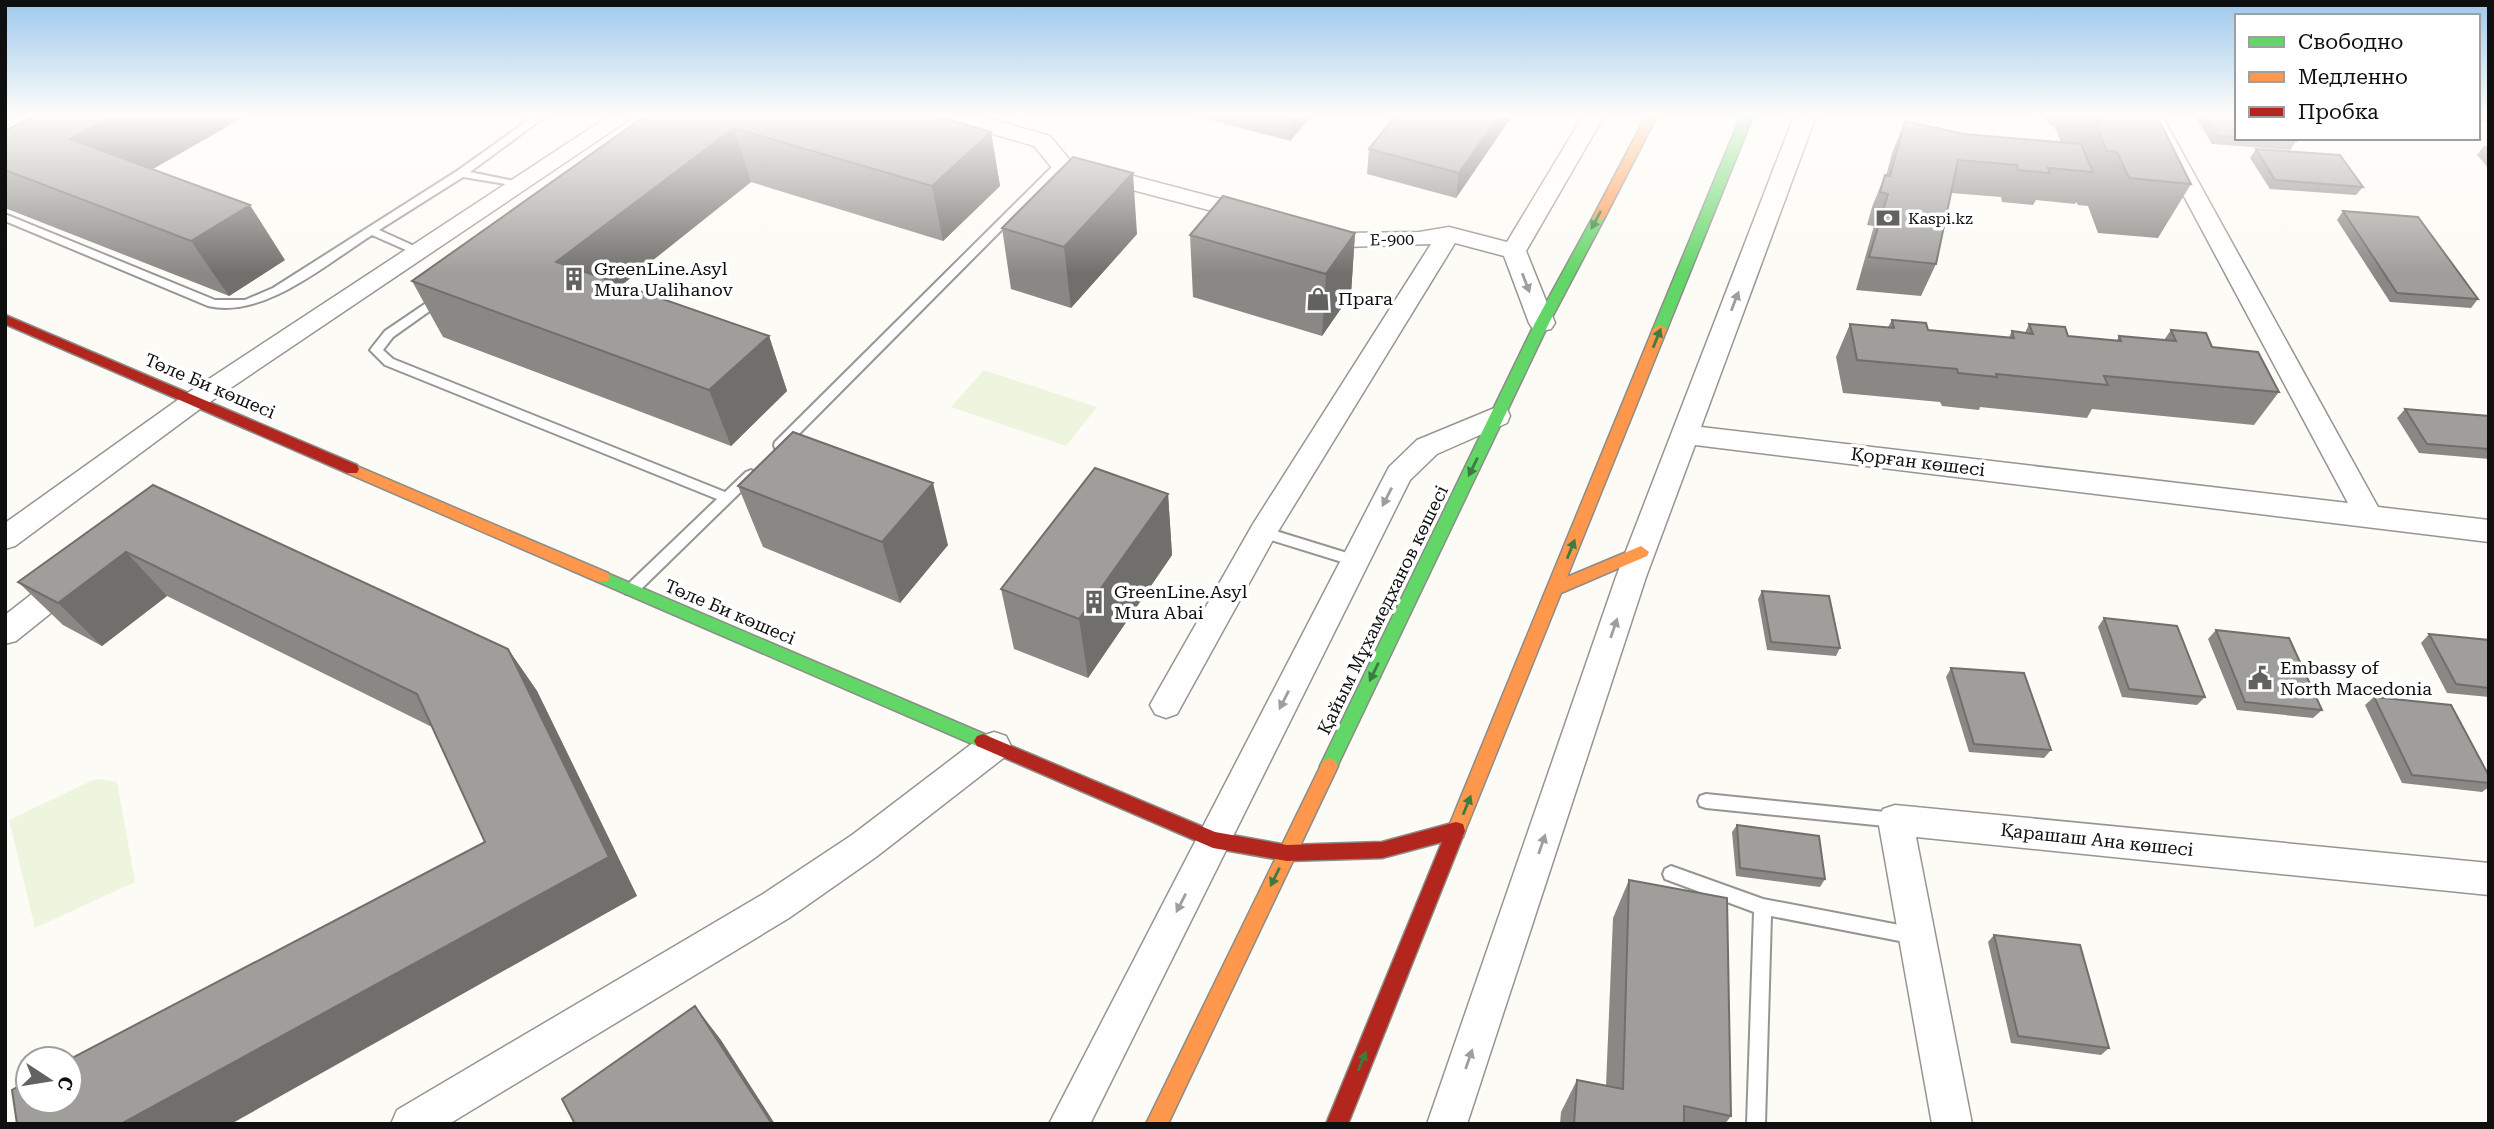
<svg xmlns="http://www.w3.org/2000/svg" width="2494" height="1129" font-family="'Roboto Serif',serif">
	<rect width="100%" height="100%" fill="#fcfbf5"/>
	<!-- pitch -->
	<path fill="#eef5df" d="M 984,370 L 1097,407 L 1066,446 L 951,407 Z
		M 101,779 L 117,782 L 135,882 L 35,928 L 9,820 L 93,780 Z"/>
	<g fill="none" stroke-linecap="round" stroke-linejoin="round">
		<!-- lane casing -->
		<g stroke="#969593" stroke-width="4">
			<path id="lane" d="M 18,116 L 31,116 L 5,130 L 5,123 Z
				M 534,116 L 546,116 L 470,172 L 524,183 L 524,187 L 463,177 L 379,230 L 423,250 L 423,254 L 415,254 L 372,235 C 326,264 264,319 208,306 L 5,221 L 5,214 L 215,300 L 245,300 L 273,288 L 457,171 Z
				M 1061,161 L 1065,162 L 1065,166 L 785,448 L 775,448 L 774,445 L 775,442 L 1057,162 Z
				M 441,293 L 445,294 L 445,300 L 393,337 L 383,350 L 393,359 L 725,492 L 746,472 L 751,470 L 758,475 L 636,594 L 626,594 L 624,590 L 626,586 L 717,499 L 385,365 L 370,350 L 385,331 Z
				M 1263,527 L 1360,557 L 1362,561 L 1355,566 L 1258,536 L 1256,532 L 1258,528 Z
				M 1706,794 L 1895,813 L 1901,815 L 1903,820 L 1901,825 L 1895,827 L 1706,808 L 1700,806 L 1698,801 L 1700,796 Z
				M 1671,866 L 1763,899 L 1915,928 L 1921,930 L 1924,936 L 1921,942 L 1915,944 L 1771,916 L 1765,1124 L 1747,1124 L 1754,912 L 1665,879 L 1663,874 L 1665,869 Z"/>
		</g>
		<!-- street casing -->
		<g stroke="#969593" stroke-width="3">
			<path id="street" d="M 609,116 L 634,116 L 204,406 L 15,546 L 5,549 L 5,523 L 186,394 Z
				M 946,116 L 980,116 L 1050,136 L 1069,159 L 1262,210 L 1266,215 L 1262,220 L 1254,222 L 1053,169 L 1034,146 L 948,121 Z
				M 1583,116 L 1604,116 L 1526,251 L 1555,323 L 1551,329 L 1542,331 L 1533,329 L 1529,323 L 1504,256 L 1455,243 L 1274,538 L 1177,714 L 1166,718 L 1155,714 L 1150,705 L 1155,696 L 1253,524 L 1431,244 L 1346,247 L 1307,237 L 1303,232 L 1307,227 L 1315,225 L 1346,233 L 1419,232 L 1449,227 L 1507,242 Z
				M 1794,116 L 1816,116 L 1701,427 L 2348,503 L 2141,116 L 2162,116 L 2378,507 L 2489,520 L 2489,542 L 1695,445 L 1646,577 L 1467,1124 L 1427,1124 L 1616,577 Z
				M 1497,407 L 1507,409 L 1510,416 L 1507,423 L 1437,454 L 1410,480 L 1090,1124 L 1049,1124 L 1389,467 L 1417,440 Z
				M 71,569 L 82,572 L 86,580 L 82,588 L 16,641 L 5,644 L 5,615 L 60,572 Z
				M 994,732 L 1006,736 L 1011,746 L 1006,756 L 876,857 L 789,918 L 449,1124 L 391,1124 L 397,1110 L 763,894 L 852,835 L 982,736 Z
				M 1895,805 L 2489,863 L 2489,895 L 1916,837 L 1972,1124 L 1932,1124 L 1878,820 L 1883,809 Z"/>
		</g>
		<!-- fast casing -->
		<g stroke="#8c8c89" stroke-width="3">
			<path id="fast" d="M 1741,116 L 1753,116 L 1667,329 L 1665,332 L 1655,332 L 1653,329 Z
				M 1599,213 L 1605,217 L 1549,323 L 1335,771 L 1329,774 L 1323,771 L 1320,766 L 1535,323 L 1593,217 Z
				M 602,571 L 989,736 L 992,741 L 989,746 L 983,748 L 977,746 L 596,581 L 594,577 L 596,573 Z"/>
		</g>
		<!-- slow casing -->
		<g stroke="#8c8c89" stroke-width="3">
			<path id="slow" d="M 1646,116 L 1657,116 L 1605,217 L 1599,221 L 1595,220 L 1593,217 Z
				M 1660,325 L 1667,329 L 1567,577 L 1641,546 L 1649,552 L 1647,556 L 1561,593 L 1465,831 L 1463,837 L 1456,839 L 1449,837 L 1447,831 L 1653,329 Z
				M 352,464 L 608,573 L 610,577 L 608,581 L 596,581 L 347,473 L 345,469 Z
				M 1329,758 L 1335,761 L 1338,766 L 1168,1124 L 1146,1124 L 1323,761 Z"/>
		</g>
		<!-- jam casing -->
		<g stroke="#8c8c89" stroke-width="3">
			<path id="jam" d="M 5,315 L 357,465 L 359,469 L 357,473 L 347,473 L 5,324 Z
				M 983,734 L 1215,832 L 1287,845 L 1382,842 L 1456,822 L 1463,824 L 1465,831 L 1348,1124 L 1326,1124 L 1442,842 L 1382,858 L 1287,861 L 1213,848 L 977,746 L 974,741 L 977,736 Z"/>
		</g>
		<!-- lane -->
		<use href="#lane" fill="#fffefe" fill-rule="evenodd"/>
		<!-- street -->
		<use href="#street" fill="#fffefe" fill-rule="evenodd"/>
		<!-- fast -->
		<use href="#fast" fill="#63d668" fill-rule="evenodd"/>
		<!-- slow -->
		<use href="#slow" fill="#ff974d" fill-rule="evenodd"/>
		<!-- jam -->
		<use href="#jam" fill="#b3261e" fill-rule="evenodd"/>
	</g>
	<!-- wall -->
	<path fill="#8a8884" d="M 35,116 L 246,116 L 152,169 L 285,260 L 229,296 L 5,208 L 5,131 Z
		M 645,116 L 991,132 L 1000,186 L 943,241 L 751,182 L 622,285 L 769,336 L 787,391 L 731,446 L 443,337 L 412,281 Z
		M 1194,116 L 1311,116 L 1290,141 Z
		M 1395,116 L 1510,116 L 1510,119 L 1456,198 L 1367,174 L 1369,149 Z
		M 2045,116 L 2157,116 L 2191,184 L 2158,238 L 2098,233 L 2088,206 L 2078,205 L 2076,202 L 2075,204 L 2036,200 L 2033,205 L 2002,202 L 2001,197 L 1951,193 L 1936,264 L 1921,296 L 1856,290 L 1874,226 L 1867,225 L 1872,207 L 1885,175 L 1886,176 L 1892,153 L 1905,121 L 1964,134 L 2061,142 L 2054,126 L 2049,125 Z
		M 2195,116 L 2237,116 L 2237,138 L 2294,138 L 2296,141 L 2290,150 L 2212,144 Z
		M 2478,116 L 2489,116 L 2489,122 L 2478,121 Z
		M 2484,146 L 2489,146 L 2489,169 L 2477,155 Z
		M 2256,149 L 2363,187 L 2356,195 L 2270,189 L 2250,158 Z
		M 2343,211 L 2478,299 L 2471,308 L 2390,302 L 2337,220 Z
		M 1002,228 L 1137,234 L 1071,308 L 1011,289 Z
		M 1355,233 L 1351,294 L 1322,336 L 1193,297 L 1190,235 Z
		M 1892,320 L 1928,330 L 2009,337 L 2012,331 L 2025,333 L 2029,324 L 2068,336 L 2117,340 L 2119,336 L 2164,340 L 2171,330 L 2212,347 L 2279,392 L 2254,425 L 2092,409 L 2087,418 L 1980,407 L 1979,410 L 1942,406 L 1940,402 L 1843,393 L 1836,357 L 1850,324 L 1888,327 Z
		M 2405,409 L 2489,416 L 2489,459 L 2419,453 L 2397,418 Z
		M 153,485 L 508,649 L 537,691 L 637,896 L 432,727 L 167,596 L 102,646 L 63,625 L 18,582 Z
		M 738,486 L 948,545 L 900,603 L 763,547 Z
		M 1168,494 L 1172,555 L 1088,678 L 1014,649 L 1001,589 Z
		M 1762,591 L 1840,648 L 1836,656 L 1767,650 L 1758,599 Z
		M 2104,618 L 2205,697 L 2197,705 L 2122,697 L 2098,627 Z
		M 2216,630 L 2322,710 L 2313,718 L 2237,710 L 2208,639 Z
		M 2429,634 L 2489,640 L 2489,697 L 2447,693 L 2421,643 Z
		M 1951,668 L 2051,750 L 2044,758 L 1969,752 L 1946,677 Z
		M 2374,697 L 2489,776 L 2489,787 L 2482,792 L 2402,783 L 2365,705 Z
		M 1737,825 L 1825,879 L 1820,887 L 1736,876 L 1732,832 Z
		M 1629,880 L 1731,1116 L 1725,1124 L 1560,1124 L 1561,1112 L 1577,1080 L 1606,1086 L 1613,918 Z
		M 1994,935 L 2109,1048 L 2101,1055 L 2011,1043 L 1988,942 Z"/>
	<!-- shaded-wall -->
	<path fill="#706f6c" d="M 113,116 L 246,116 L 109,194 L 70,139 Z
		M 1311,116 L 1290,141 L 1291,117 Z
		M 1499,116 L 1510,116 L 1510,119 L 1456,198 L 1459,173 Z
		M 734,128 L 751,182 L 581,317 L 556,262 Z
		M 991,132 L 1000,186 L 943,241 L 932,186 Z
		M 1133,173 L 1137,234 L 1071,308 L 1064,247 Z
		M 250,205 L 285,260 L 229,296 L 191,241 Z
		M 1355,233 L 1351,294 L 1322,336 L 1326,274 Z
		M 769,336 L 787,391 L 731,446 L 709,390 Z
		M 933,483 L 948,545 L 900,603 L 882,542 Z
		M 1168,494 L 1172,555 L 1088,678 L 1079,619 Z
		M 126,552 L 167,596 L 102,646 L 58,603 Z
		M 508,649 L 537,691 L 637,896 L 231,1124 L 121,1124 L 609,857 Z
		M 695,1006 L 721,1040 L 775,1124 L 772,1124 Z"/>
	<!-- building -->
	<path fill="#a09e9a" stroke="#706f6c" stroke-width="2" d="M 35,116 L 113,116 L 70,139 L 250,205 L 191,241 L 5,170 L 5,131 Z
		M 645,116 L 935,116 L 991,132 L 932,186 L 734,128 L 556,262 L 769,336 L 709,390 L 412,281 Z
		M 1395,116 L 1499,116 L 1459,173 L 1369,149 Z
		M 2099,116 L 2157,116 L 2191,184 L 2129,178 L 2117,152 L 2107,151 L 2094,121 L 2102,122 Z
		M 2206,116 L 2237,116 L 2237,137 L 2217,136 Z
		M 1905,121 L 1964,134 L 2081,144 L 2093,172 L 2048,168 L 2050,173 L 2018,170 L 2017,165 L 1958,160 L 1936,264 L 1869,257 L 1888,194 L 1880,192 L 1885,175 L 1890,176 Z
		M 2253,138 L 2294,138 L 2296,141 Z
		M 2256,149 L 2340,155 L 2363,187 L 2275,180 Z
		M 1073,157 L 1133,173 L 1064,247 L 1002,228 Z
		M 1223,196 L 1355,233 L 1326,274 L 1190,235 Z
		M 2343,211 L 2418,217 L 2478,299 L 2397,293 Z
		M 1892,320 L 1926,323 L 1928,330 L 2014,338 L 2012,331 L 2033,334 L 2029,324 L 2065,327 L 2068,336 L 2121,341 L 2119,336 L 2176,341 L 2171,330 L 2206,333 L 2212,347 L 2258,352 L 2279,392 L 2104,376 L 2108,385 L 1996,374 L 1997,377 L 1958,373 L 1957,369 L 1857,360 L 1850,324 L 1894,328 Z
		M 2405,409 L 2489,416 L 2489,449 L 2427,444 Z
		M 793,432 L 933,483 L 882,542 L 738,486 Z
		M 1095,468 L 1168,494 L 1079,619 L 1001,589 Z
		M 153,485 L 508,649 L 609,857 L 121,1124 L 17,1124 L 12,1090 L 28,1081 L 28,1101 L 70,1101 L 70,1059 L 485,842 L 417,694 L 126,552 L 58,603 L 18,582 Z
		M 1762,591 L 1829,596 L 1840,648 L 1771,642 Z
		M 2104,618 L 2177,626 L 2205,697 L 2129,689 Z
		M 2216,630 L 2289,638 L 2322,710 L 2245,702 Z
		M 2429,634 L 2489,640 L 2489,688 L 2456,684 Z
		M 1951,668 L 2024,673 L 2051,750 L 1974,744 Z
		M 2374,697 L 2451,705 L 2489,776 L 2489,783 L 2412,775 Z
		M 1737,825 L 1819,836 L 1825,879 L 1740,868 Z
		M 1629,880 L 1727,898 L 1731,1116 L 1684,1106 L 1684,1124 L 1574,1124 L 1577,1080 L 1623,1089 Z
		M 1994,935 L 2080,945 L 2109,1048 L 2018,1036 Z
		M 695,1006 L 772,1124 L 575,1124 L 562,1099 Z"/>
	<!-- one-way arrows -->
	<defs><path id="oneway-solid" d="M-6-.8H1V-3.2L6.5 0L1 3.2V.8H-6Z" transform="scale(1.75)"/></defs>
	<g fill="#3d7c40">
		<use href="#oneway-solid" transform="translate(1596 220) rotate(118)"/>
		<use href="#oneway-solid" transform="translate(1657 338) rotate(-68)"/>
		<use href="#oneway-solid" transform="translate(1473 467) rotate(116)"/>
		<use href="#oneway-solid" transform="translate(1571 549) rotate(-68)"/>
		<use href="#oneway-solid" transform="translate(1374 672) rotate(116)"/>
		<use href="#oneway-solid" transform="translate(1467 805) rotate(-68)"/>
		<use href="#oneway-solid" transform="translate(1275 877) rotate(116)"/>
		<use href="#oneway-solid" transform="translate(1362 1061) rotate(-68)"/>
	</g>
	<g fill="#9f9e9e">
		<use href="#oneway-solid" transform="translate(1526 283) rotate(69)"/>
		<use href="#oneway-solid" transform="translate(1735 301) rotate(-69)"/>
		<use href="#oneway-solid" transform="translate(1387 497) rotate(117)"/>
		<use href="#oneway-solid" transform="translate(1614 628) rotate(-71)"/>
		<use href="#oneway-solid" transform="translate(1284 700) rotate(117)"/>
		<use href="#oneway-solid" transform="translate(1542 844) rotate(-71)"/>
		<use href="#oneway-solid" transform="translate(1181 903) rotate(117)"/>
		<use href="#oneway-solid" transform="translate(1469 1059) rotate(-71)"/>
	</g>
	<!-- sky -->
	<linearGradient id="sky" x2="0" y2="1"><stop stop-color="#9dc8ed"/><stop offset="0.42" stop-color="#fefdfa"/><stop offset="1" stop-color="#fefdfa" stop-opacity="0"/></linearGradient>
	<rect width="2494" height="274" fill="url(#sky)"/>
	<!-- icons -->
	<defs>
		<g id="bank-bare" transform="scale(1.89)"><path d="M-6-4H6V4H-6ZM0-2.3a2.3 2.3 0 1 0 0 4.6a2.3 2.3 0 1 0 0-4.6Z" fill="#626260" stroke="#fff" stroke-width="2.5" paint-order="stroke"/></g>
		<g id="building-bare" transform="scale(1.89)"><path d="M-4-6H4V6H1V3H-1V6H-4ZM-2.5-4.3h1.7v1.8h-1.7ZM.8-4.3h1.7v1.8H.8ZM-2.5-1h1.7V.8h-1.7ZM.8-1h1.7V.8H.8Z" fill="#626260" stroke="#fff" stroke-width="2.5" paint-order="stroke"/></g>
		<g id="shop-bare" transform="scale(1.89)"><path d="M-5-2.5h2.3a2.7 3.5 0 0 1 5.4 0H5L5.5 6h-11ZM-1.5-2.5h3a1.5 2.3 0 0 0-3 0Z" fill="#626260" stroke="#fff" stroke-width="2.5" paint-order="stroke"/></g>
		<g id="civic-bare" transform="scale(1.89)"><path d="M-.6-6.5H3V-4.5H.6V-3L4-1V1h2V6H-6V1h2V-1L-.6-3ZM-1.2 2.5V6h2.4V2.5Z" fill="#626260" stroke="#fff" stroke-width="2.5" paint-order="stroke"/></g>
	</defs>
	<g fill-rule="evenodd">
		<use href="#bank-bare" x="1888" y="218"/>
		<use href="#building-bare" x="574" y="279"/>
		<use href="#shop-bare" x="1318" y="299"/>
		<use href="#building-bare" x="1094" y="602"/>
		<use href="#civic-bare" x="2260" y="678"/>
	</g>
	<g text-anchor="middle" stroke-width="7" stroke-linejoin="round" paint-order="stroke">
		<!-- far-poi labels -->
		<g font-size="16" fill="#0f0f0f" stroke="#fff" text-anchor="start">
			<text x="1908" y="224">Kaspi.kz</text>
		</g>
		<!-- far-street labels -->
		<g font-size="16" fill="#0f0f0f" stroke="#fff">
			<text transform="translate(1392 239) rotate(-1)" y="6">E-900</text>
		</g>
		<!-- poi labels -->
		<g font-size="18" fill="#0f0f0f" stroke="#fff" text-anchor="start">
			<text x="594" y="275">GreenLine.Asyl<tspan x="594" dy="21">Mura Ualihanov</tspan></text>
			<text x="1338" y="305">Прага</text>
			<text x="1114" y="598">GreenLine.Asyl<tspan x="1114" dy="21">Mura Abai</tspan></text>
			<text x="2280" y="674">Embassy of<tspan x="2280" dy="21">North Macedonia</tspan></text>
		</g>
		<!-- street labels -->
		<g font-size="18" fill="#0f0f0f" stroke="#fff">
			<text transform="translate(210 386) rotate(23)" y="6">Төле Би көшесі</text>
			<text transform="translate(1918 462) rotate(7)" y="6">Қорған көшесі</text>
			<text transform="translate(1383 610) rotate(-64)" y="6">Қайым Мұхамедханов көшесі</text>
			<text transform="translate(730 612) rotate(23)" y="6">Төле Би көшесі</text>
			<text transform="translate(2097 840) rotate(6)" y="6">Қарашаш Ана көшесі</text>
		</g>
	</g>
	<!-- border -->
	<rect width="2494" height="1129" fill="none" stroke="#0f0f0f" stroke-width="14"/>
	<!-- legend -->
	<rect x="2235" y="14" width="245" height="126" fill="#ffffff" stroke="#9f9f9f" stroke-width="2"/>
	<rect x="2249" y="37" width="35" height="10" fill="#63d668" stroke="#9f9f9f" stroke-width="2"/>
	<text x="2298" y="49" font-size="21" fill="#0f0f0f">Свободно</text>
	<rect x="2249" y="72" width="35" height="10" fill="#ff974d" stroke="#9f9f9f" stroke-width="2"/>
	<text x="2298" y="84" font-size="21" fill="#0f0f0f">Медленно</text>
	<rect x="2249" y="107" width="35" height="10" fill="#b3261e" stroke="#9f9f9f" stroke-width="2"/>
	<text x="2298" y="119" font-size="21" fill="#0f0f0f">Пробка</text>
	<!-- north arrow -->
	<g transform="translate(49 1080) rotate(102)"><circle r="33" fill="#ffffff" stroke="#9f9f9f" stroke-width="2"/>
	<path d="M0-5L12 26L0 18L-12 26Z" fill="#626260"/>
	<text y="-10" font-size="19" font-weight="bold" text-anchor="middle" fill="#0f0f0f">С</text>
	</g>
</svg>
